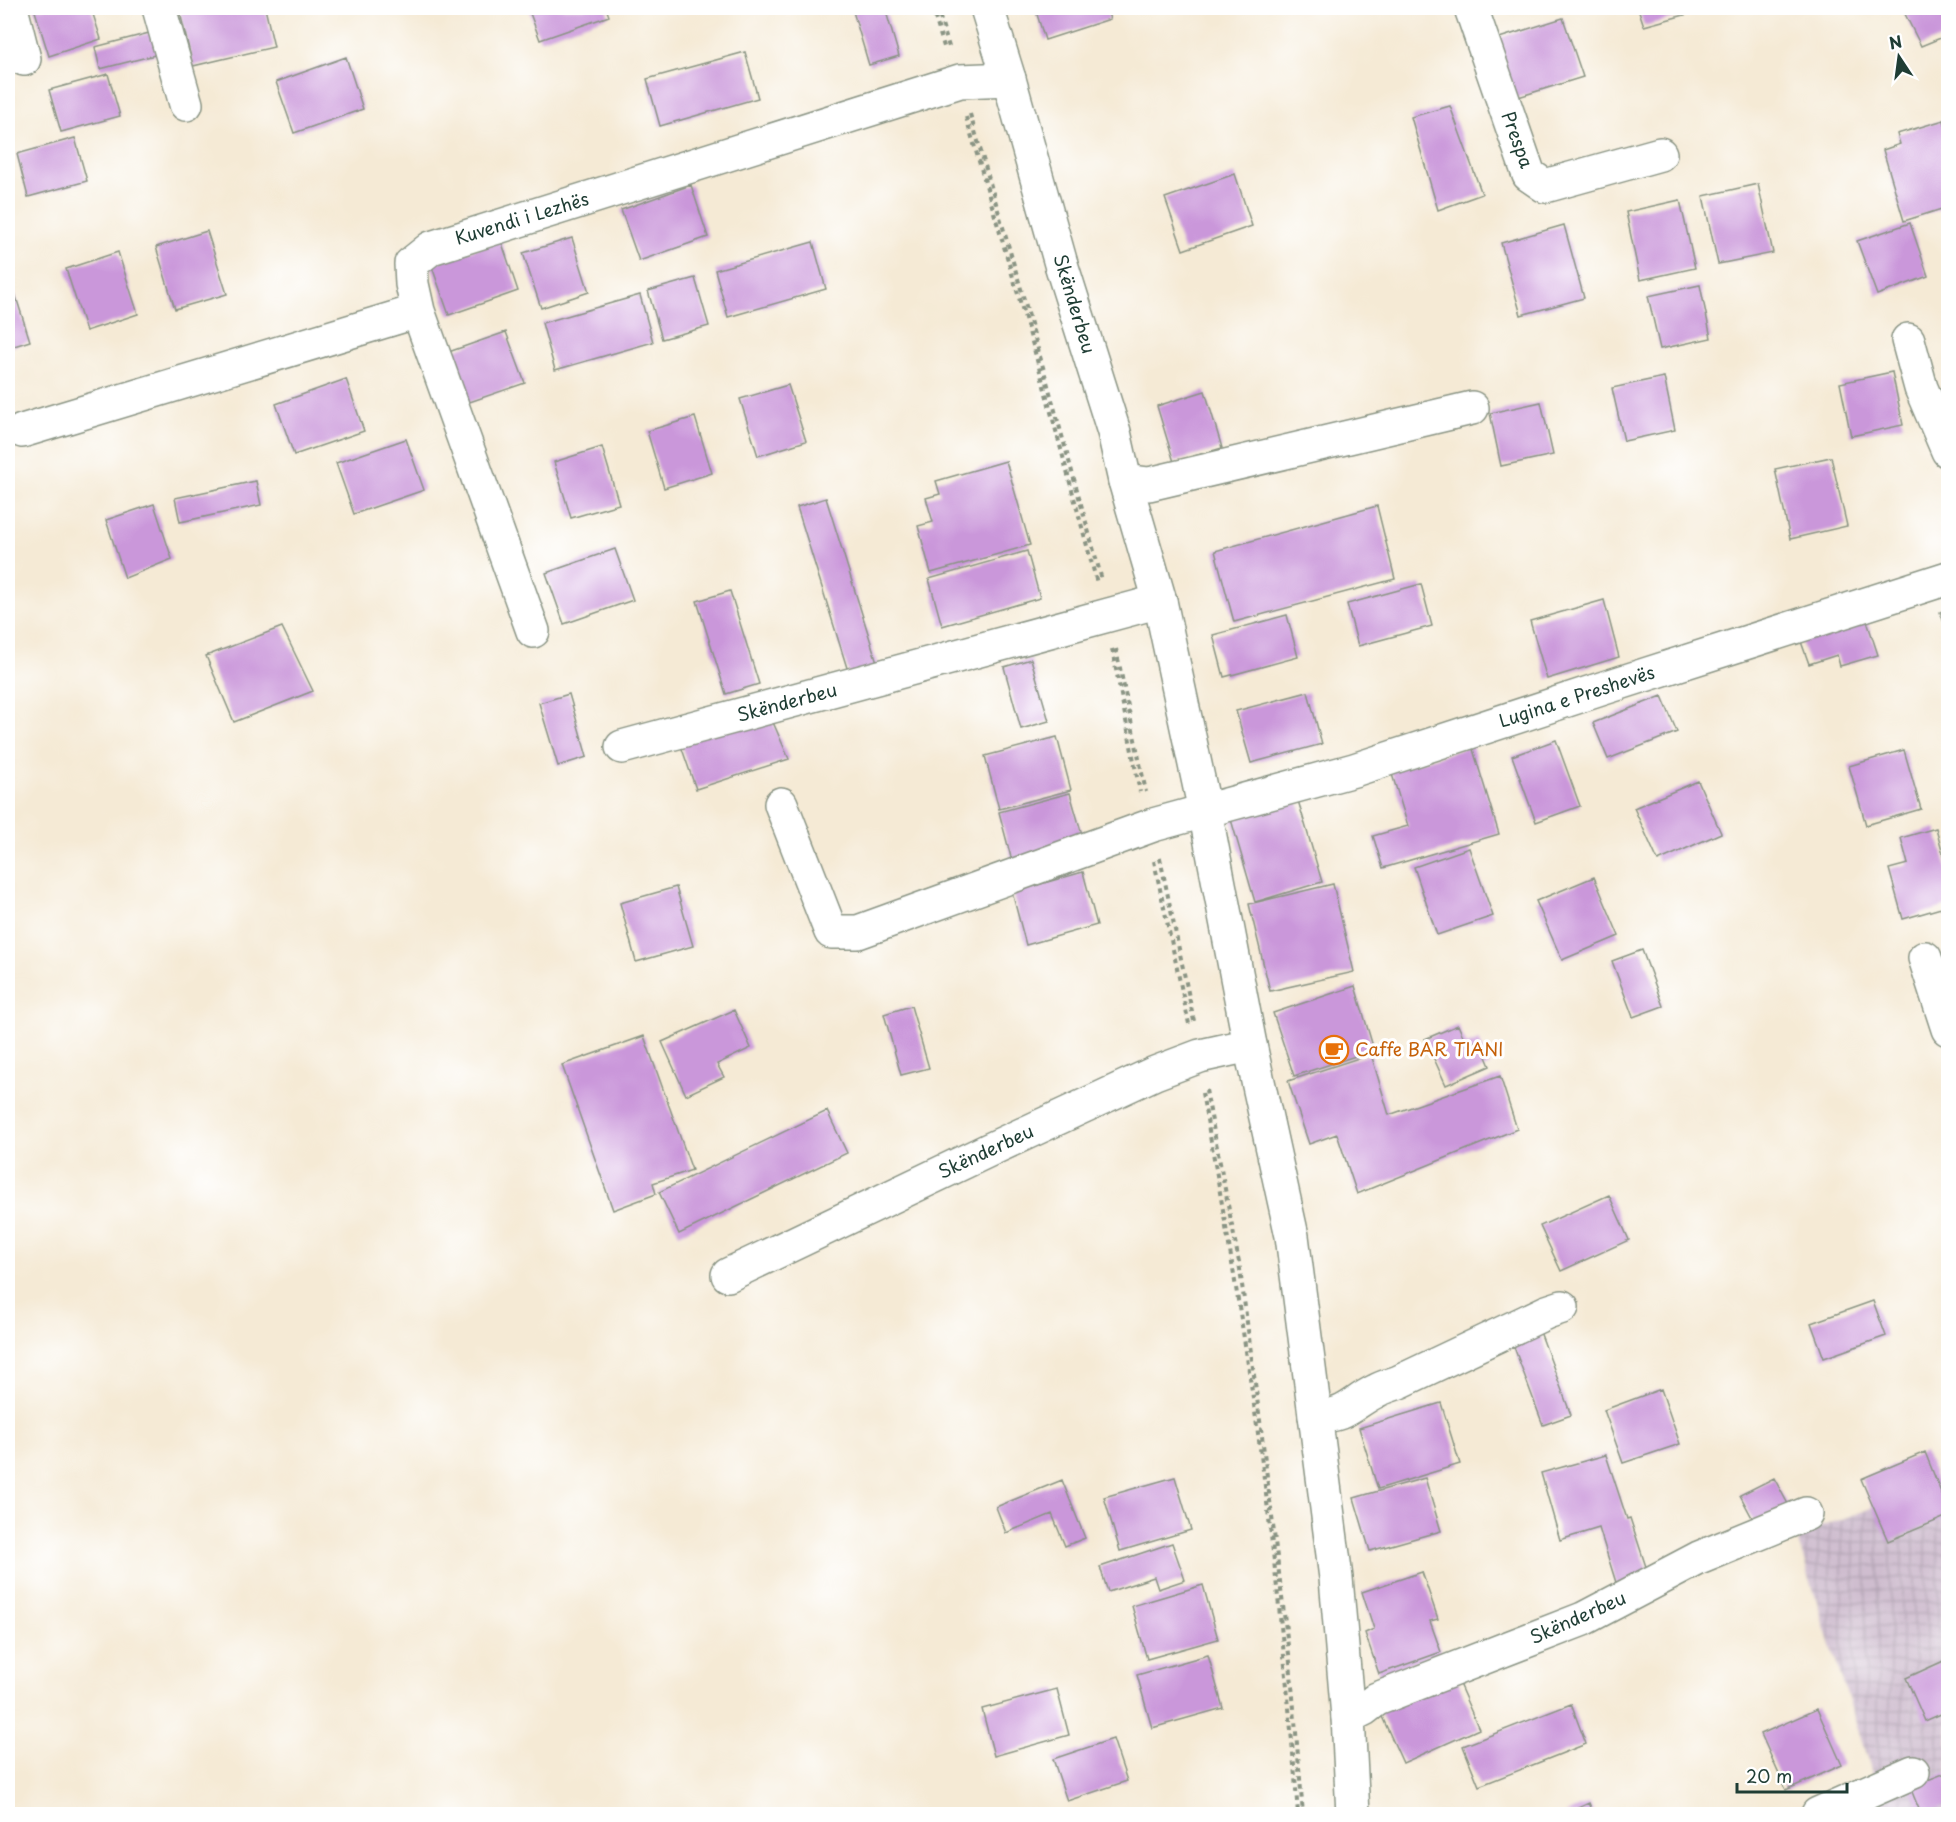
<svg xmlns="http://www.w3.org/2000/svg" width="1956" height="1822" font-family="'Playpen Sans',sans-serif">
	<defs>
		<pattern id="industrial-grid" width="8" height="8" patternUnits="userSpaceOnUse" patternTransform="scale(1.5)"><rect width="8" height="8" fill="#cfbdcf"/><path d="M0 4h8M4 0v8" fill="none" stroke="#b1a3b2"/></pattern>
	</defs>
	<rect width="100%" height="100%" fill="#fff"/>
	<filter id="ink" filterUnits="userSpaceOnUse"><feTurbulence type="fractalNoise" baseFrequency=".0167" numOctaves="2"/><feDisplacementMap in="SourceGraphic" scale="12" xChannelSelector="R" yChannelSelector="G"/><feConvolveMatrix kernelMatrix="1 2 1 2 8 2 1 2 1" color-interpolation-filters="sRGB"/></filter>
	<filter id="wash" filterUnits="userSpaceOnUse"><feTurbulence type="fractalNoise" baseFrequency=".008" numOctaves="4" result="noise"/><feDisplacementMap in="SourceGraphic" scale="24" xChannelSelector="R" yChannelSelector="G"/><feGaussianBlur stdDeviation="1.35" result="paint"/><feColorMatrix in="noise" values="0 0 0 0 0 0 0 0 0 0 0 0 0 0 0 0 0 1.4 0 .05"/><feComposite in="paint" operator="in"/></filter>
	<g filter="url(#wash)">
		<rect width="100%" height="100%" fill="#f5ead5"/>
		<!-- industrial -->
		<path fill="url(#industrial-grid)" d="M 1948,1480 L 1948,1814 L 1885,1814 L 1796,1536 Z"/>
		<g id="blocks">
			<!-- building -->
			<path fill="#ca97da" d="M 34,8 L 91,8 L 101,39 L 49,56 Z
				M 179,8 L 265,8 L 274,47 L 193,66 Z
				M 528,8 L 606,8 L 609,16 L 540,40 Z
				M 852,8 L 885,8 L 899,56 L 869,65 Z
				M 1035,8 L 1106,8 L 1110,19 L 1045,40 Z
				M 1638,8 L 1698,8 L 1699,11 L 1644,26 Z
				M 1902,8 L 1948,8 L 1948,35 L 1921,46 Z
				M 1563,18 L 1583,77 L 1515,98 L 1496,39 Z
				M 157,31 L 163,53 L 100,69 L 95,47 Z
				M 745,52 L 758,98 L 660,126 L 647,79 Z
				M 346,57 L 363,109 L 294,133 L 276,82 Z
				M 108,74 L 120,116 L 61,132 L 49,90 Z
				M 1450,106 L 1482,194 L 1438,210 L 1411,117 Z
				M 1944,120 L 1948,136 L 1948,207 L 1904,221 L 1883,150 L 1900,144 L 1897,134 Z
				M 75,138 L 87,181 L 28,197 L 17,154 Z
				M 1235,174 L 1252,226 L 1183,250 L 1165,198 Z
				M 1758,184 L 1773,253 L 1718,264 L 1703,196 Z
				M 691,185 L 708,237 L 639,261 L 621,210 Z
				M 1680,200 L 1695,268 L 1640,280 L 1626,212 Z
				M 1910,223 L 1928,276 L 1877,295 L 1857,241 Z
				M 1564,225 L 1584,298 L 1521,315 L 1501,243 Z
				M 207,231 L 227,294 L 175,309 L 156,247 Z
				M 572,238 L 589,292 L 541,308 L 523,253 Z
				M 501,240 L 518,291 L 449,315 L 431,264 Z
				M 813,242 L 826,289 L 728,317 L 715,270 Z
				M 118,252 L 138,314 L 86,331 L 66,269 Z
				M 10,278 L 30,341 L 8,348 L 8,279 Z
				M 695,278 L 709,326 L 662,339 L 648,291 Z
				M 1700,285 L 1711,338 L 1660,349 L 1648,296 Z
				M 640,295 L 653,342 L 555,370 L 542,323 Z
				M 506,332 L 525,383 L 455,407 L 437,356 Z
				M 1892,372 L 1903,425 L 1851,436 L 1840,383 Z
				M 1664,377 L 1675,430 L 1624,441 L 1612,388 Z
				M 346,379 L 364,431 L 294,455 L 276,404 Z
				M 788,385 L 806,441 L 758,456 L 740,399 Z
				M 1205,391 L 1222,448 L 1174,462 L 1157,406 Z
				M 1541,402 L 1553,455 L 1501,466 L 1490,413 Z
				M 695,417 L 712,473 L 664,488 L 647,431 Z
				M 406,439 L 424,490 L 354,514 L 336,463 Z
				M 602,447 L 619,504 L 571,518 L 554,462 Z
				M 1831,457 L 1847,526 L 1790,539 L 1775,469 Z
				M 1006,461 L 1030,545 L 931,573 L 918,526 L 933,522 L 926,498 L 940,494 L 936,481 Z
				M 256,481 L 261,505 L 180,522 L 175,498 Z
				M 826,498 L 881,675 L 852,684 L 797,507 Z
				M 154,504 L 172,559 L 125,578 L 106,520 Z
				M 1377,506 L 1395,579 L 1234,622 L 1215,551 Z
				M 615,549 L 633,600 L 564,624 L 546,573 Z
				M 1027,551 L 1040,598 L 942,626 L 929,579 Z
				M 1421,584 L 1432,626 L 1358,646 L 1347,604 Z
				M 730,591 L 759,684 L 726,694 L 697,601 Z
				M 1604,600 L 1619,657 L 1547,679 L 1530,621 Z
				M 1948,608 L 1948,633 L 1940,612 Z
				M 1287,615 L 1298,657 L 1224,677 L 1213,635 Z
				M 1865,615 L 1878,655 L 1840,666 L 1837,655 L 1809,664 L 1799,636 Z
				M 282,627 L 313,691 L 234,722 L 206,656 Z
				M 1031,659 L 1049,721 L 1021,729 L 1004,667 Z
				M 1308,692 L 1322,744 L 1251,763 L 1236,711 Z
				M 569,694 L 587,757 L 558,766 L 539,703 Z
				M 1662,696 L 1677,732 L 1608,759 L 1593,723 Z
				M 769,713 L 789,759 L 696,789 L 680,743 Z
				M 1057,737 L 1071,790 L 999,809 L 985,756 Z
				M 1556,740 L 1580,806 L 1536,822 L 1512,756 Z
				M 1472,746 L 1499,834 L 1383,868 L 1373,836 L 1408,826 L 1391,771 Z
				M 1904,750 L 1921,809 L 1866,825 L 1849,766 Z
				M 1698,781 L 1721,833 L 1658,861 L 1634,808 Z
				M 1070,793 L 1085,845 L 1013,865 L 999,812 Z
				M 1297,797 L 1322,882 L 1255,902 L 1230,816 Z
				M 1936,828 L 1948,872 L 1948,906 L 1903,919 L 1889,869 L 1908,864 L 1901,838 Z
				M 1469,848 L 1493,916 L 1437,935 L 1414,867 Z
				M 1083,872 L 1097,925 L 1026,945 L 1012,892 Z
				M 1594,877 L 1619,936 L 1562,960 L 1536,901 Z
				M 1333,884 L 1354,972 L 1270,991 L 1249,904 Z
				M 676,887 L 693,946 L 636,962 L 620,903 Z
				M 1642,950 L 1663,1006 L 1633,1017 L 1612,961 Z
				M 1355,986 L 1374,1050 L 1294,1076 L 1273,1013 Z
				M 911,1006 L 929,1068 L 901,1075 L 884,1014 Z
				M 734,1010 L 751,1048 L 717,1064 L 724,1077 L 686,1095 L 662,1042 Z
				M 1458,1025 L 1467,1045 L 1479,1040 L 1490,1066 L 1446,1085 L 1425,1039 Z
				M 644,1036 L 692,1170 L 653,1183 L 656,1194 L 613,1210 L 562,1065 Z
				M 1371,1054 L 1389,1115 L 1500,1076 L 1517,1129 L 1357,1194 L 1337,1134 L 1309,1144 L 1288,1081 Z
				M 827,1111 L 847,1153 L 679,1234 L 659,1192 Z
				M 1609,1195 L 1629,1240 L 1561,1271 L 1540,1226 Z
				M 1873,1301 L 1886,1336 L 1824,1358 L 1811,1323 Z
				M 1539,1329 L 1571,1415 L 1543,1425 L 1511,1339 Z
				M 1661,1389 L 1680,1444 L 1623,1463 L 1604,1410 Z
				M 1441,1403 L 1460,1464 L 1378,1489 L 1359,1428 Z
				M 1925,1452 L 1948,1510 L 1948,1516 L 1888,1541 L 1861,1479 Z
				M 1606,1455 L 1627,1519 L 1630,1518 L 1650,1579 L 1618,1589 L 1599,1528 L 1560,1540 L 1541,1473 Z
				M 1175,1477 L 1191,1530 L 1120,1551 L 1104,1497 Z
				M 1425,1478 L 1441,1531 L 1370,1551 L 1354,1498 Z
				M 1774,1478 L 1789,1506 L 1755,1523 L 1740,1495 Z
				M 1062,1480 L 1085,1538 L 1065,1546 L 1052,1514 L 1006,1533 L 996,1507 Z
				M 1172,1543 L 1185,1580 L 1158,1589 L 1154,1577 L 1108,1592 L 1100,1567 Z
				M 1422,1572 L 1438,1619 L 1430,1621 L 1441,1652 L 1379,1674 L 1365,1633 L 1374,1629 L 1362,1592 Z
				M 1203,1585 L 1218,1639 L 1147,1659 L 1132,1606 Z
				M 1208,1655 L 1223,1708 L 1152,1728 L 1137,1675 Z
				M 1948,1659 L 1948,1711 L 1925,1721 L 1906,1678 Z
				M 1456,1677 L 1479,1729 L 1403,1763 L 1379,1710 Z
				M 1057,1689 L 1069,1735 L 994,1756 L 982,1709 Z
				M 1571,1704 L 1586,1744 L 1479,1786 L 1463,1746 Z
				M 1817,1709 L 1842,1765 L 1786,1790 L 1761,1734 Z
				M 1113,1739 L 1127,1781 L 1067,1801 L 1053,1759 Z
				M 1948,1772 L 1948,1805 L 1921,1814 L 1910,1787 Z
				M 1589,1803 L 1594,1814 L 1565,1814 Z"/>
		</g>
	</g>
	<g filter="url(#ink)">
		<use href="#blocks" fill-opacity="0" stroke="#8a9484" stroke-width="1.5"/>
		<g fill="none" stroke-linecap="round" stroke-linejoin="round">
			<!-- minor casing -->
			<g stroke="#8a9484" stroke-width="36">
				<path id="minor" d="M 11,8 L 24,59
					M 159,8 L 186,104
					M 1471,8 L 1529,175 L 1545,186 L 1660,154
					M 1908,340 L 1921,388 L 1948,451
					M 22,431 L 418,311
					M 1125,481 L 1149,484 L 1472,408
					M 533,631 L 418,311 L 412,284 L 411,264 L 431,248 L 960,81 L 1009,79
					M 622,747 L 1160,601
					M 781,804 L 831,932 L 858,932 L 1153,825 L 1354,770 L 1604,688 L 1948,578
					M 1925,958 L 1948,1029
					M 728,1275 L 989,1150 L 1155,1073 L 1200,1056 L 1250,1045
					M 1315,1416 C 1347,1417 1351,1403 1376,1391 C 1383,1387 1391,1385 1399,1382 L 1547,1312 L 1562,1307
					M 1348,1717 L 1364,1709 L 1377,1699 L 1583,1619 L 1699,1558 L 1806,1514
					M 1818,1814 L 1913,1772"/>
			</g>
			<!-- major casing -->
			<g stroke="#8a9484" stroke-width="36">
				<path id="major" d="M 987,8 L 1009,79 L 1061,264 L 1114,432 L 1125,481 L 1160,601 L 1205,811 L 1250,1045 L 1292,1236 L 1336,1578 L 1348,1717 L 1353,1814"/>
			</g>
			<!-- path -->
			<path stroke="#8a9484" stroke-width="4" stroke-dasharray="4.5 4.5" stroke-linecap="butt" d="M 932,8 L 945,50
				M 937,8 L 949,47
				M 970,114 L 1028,313 L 1102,580
				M 966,117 L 1034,349 L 1097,583
				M 1112,649 L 1140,792
				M 1116,649 L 1146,792
				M 1160,858 L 1194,1021
				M 1154,861 L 1189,1024
				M 1206,1090 L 1239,1262 L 1261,1428 L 1290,1662 L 1303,1814
				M 1202,1093 C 1221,1194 1238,1296 1253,1398 C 1273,1536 1287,1675 1298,1814"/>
			<!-- minor -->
			<use href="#minor" stroke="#fff" stroke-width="33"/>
			<!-- major -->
			<use href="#major" stroke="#fff" stroke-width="33"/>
		</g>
	</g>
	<!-- icons -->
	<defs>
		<g id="cafe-ring" transform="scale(1.5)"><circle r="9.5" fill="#fff" stroke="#e8710a" stroke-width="1.5"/><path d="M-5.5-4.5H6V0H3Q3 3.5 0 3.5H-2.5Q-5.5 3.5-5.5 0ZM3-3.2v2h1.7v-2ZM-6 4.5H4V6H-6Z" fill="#e8710a"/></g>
	</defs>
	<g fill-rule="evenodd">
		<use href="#cafe-ring" x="1334" y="1050"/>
	</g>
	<g text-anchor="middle" stroke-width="6" stroke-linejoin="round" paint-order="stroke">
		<!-- street labels -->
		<g font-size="18" fill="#1f3d34" stroke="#fff">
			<text transform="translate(1517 140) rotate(70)" y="6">Prespa</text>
			<text transform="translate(522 219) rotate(-17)" y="6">Kuvendi i Lezhës</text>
			<text transform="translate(1074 304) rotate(73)" y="6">Skënderbeu</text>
			<text transform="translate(1577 697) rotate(-18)" y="6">Lugina e Preshevës</text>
			<text transform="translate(787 703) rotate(-15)" y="6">Skënderbeu</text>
			<text transform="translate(986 1152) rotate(-25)" y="6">Skënderbeu</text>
			<text transform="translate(1578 1618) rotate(-24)" y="6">Skënderbeu</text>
		</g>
		<!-- food labels -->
		<g font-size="18" fill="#c56008" stroke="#fff" text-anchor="start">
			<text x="1355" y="1056">Caffe BAR TIANI</text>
		</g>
	</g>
	<!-- margin -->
	<rect width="1956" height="1822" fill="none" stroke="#fff" stroke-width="30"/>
	<!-- north arrow -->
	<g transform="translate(1899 57) rotate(347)" stroke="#ffffff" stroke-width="4.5" paint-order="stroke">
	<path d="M0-4.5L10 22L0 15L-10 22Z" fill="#1f3d34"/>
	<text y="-9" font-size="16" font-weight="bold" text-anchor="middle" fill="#1f3d34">N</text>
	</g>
	<!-- scale -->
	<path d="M1737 1783v9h110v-9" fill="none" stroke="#1f3d34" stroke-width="3"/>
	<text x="1746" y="1783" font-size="18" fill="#1f3d34" stroke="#ffffff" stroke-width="4.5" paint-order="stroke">20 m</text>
</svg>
